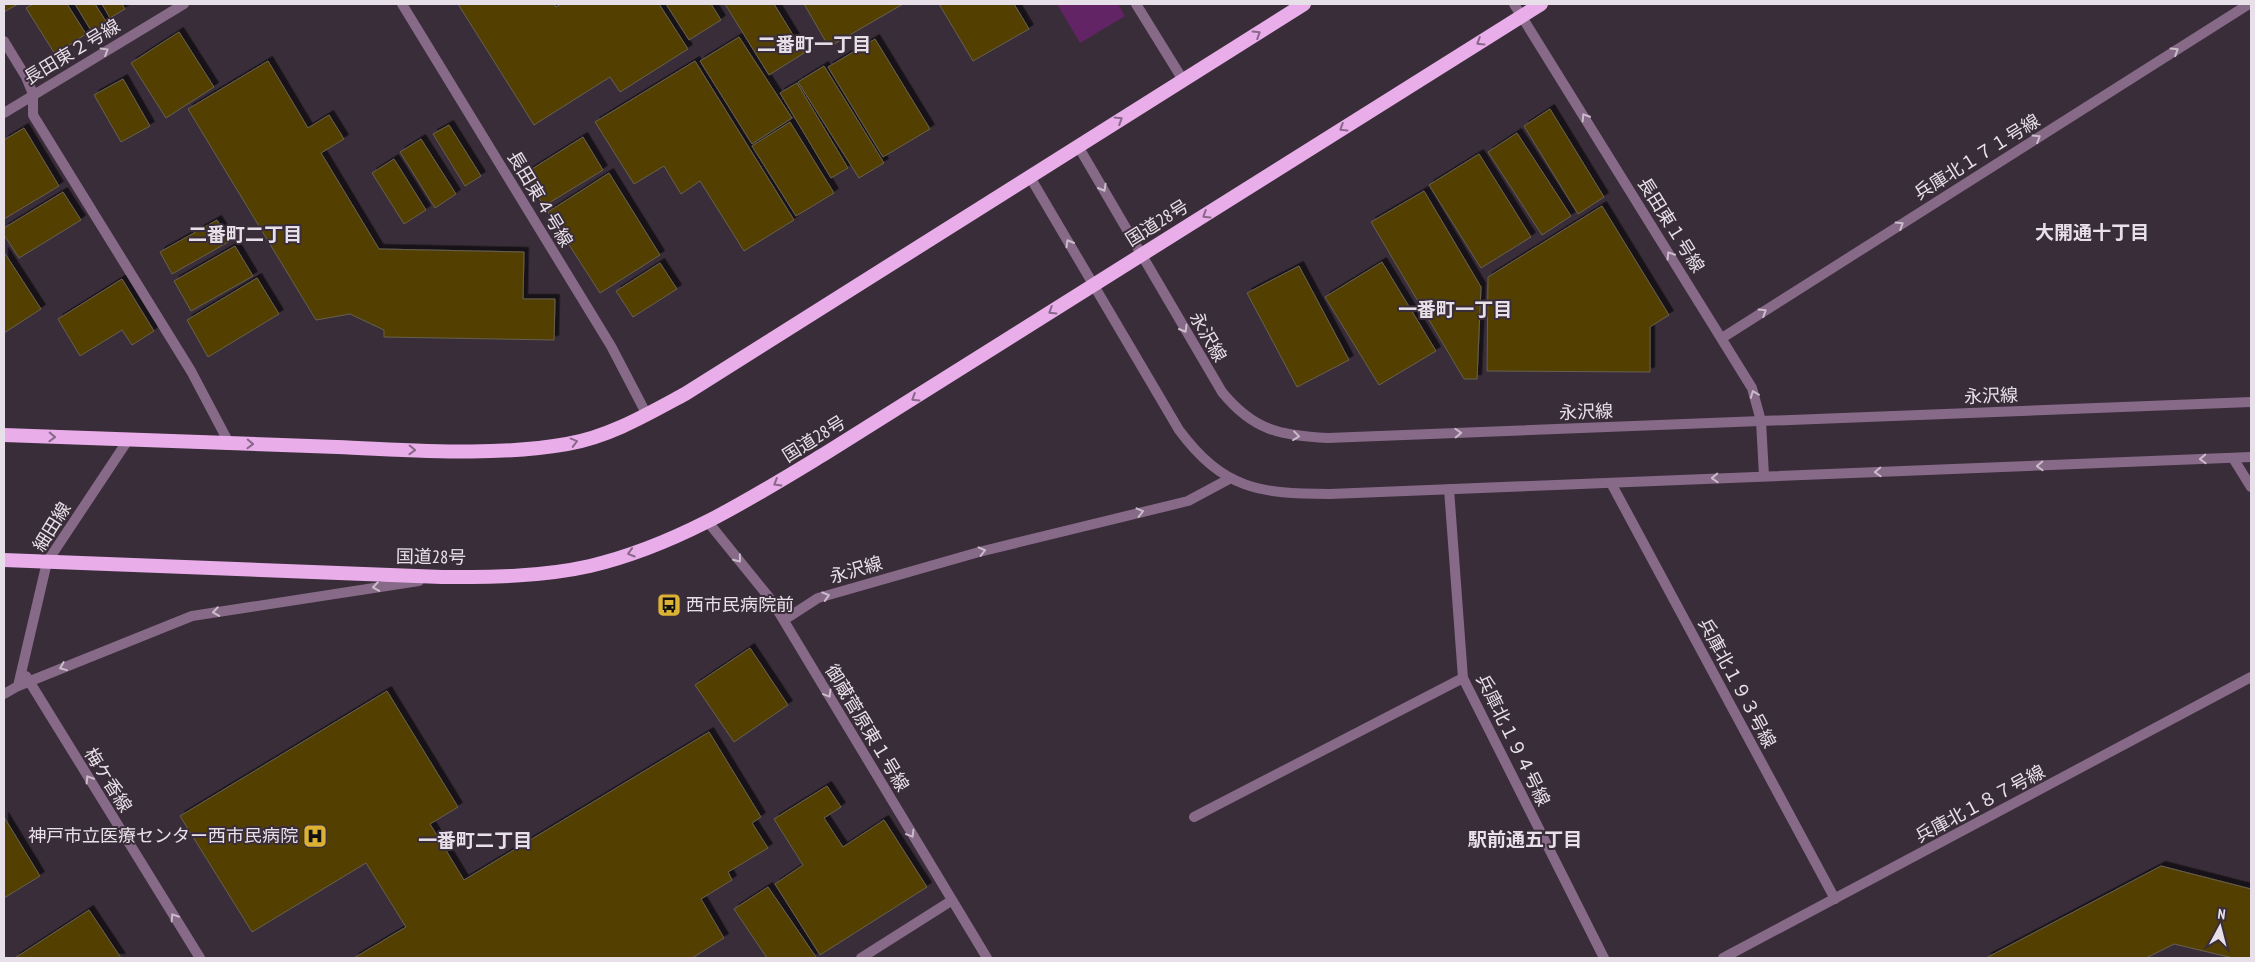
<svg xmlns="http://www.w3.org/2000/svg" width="2255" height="962" font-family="'PT Sans Narrow','Noto Sans JP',sans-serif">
	<defs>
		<filter id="shadow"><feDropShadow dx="4.5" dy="-4.5" stdDeviation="0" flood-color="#0009"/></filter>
	</defs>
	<rect width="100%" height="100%" fill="#392d39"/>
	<!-- green -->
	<path fill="#632465" d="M 1057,4 L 1118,4 L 1125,16 L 1080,43 Z"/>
	<!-- building -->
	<path fill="#534102" stroke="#67604f" filter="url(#shadow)" d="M 4,4 L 18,4 L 4,12 Z
		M 33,4 L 67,4 L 86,34 L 55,54 L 26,8 Z
		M 75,4 L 95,4 L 107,23 L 92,32 Z
		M 102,4 L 122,4 L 125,9 L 110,18 Z
		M 458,4 L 554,4 L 556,7 L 561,4 L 659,4 L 688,49 L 620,92 L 610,77 L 534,125 Z
		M 666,4 L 711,4 L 721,20 L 689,40 Z
		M 725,4 L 774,4 L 804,53 L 769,75 Z
		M 804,4 L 903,4 L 829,47 Z
		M 939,4 L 1014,4 L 1029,29 L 973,61 Z
		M 179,32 L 214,87 L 166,118 L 131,63 Z
		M 739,37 L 792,118 L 752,144 L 700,61 Z
		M 875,39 L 930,129 L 883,157 L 828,67 Z
		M 268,61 L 308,128 L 329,115 L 344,139 L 321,153 L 379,249 L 524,252 L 523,299 L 555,299 L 554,340 L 384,337 L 384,330 L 350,314 L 316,320 L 188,109 Z
		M 695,61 L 794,220 L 744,251 L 700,181 L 681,194 L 664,166 L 634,184 L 595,122 Z
		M 824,66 L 884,163 L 859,178 L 798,82 Z
		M 123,79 L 150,126 L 121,142 L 94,95 Z
		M 797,83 L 848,168 L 831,178 L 780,93 Z
		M 1550,109 L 1604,197 L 1578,214 L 1524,126 Z
		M 790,122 L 834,193 L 796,216 L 752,146 Z
		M 449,125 L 481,176 L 465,186 L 433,134 Z
		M 24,128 L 59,186 L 4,219 L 4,140 Z
		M 1517,133 L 1571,216 L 1542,235 L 1488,152 Z
		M 583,137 L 603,170 L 544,206 L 524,174 Z
		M 421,139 L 456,194 L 435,208 L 400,152 Z
		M 1479,154 L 1531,237 L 1481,268 L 1429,185 Z
		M 394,159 L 426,210 L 404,224 L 372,173 Z
		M 609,173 L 660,255 L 600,293 L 548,212 Z
		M 1424,191 L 1481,287 L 1477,379 L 1464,379 L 1371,222 Z
		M 63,192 L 81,220 L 19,258 L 4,235 L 4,228 Z
		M 1602,206 L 1669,315 L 1650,327 L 1650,372 L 1487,371 L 1488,277 Z
		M 217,220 L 230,241 L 172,274 L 160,252 Z
		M 235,246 L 253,276 L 191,311 L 174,281 Z
		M 4,252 L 41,309 L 4,333 Z
		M 1382,262 L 1436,351 L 1379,385 L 1325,297 Z
		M 660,263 L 677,289 L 633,317 L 616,291 Z
		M 1299,266 L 1349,360 L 1297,387 L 1247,293 Z
		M 257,278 L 279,314 L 208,357 L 187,320 Z
		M 122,279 L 154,331 L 132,345 L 122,330 L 80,356 L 58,319 Z
		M 750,648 L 788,705 L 734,742 L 695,685 Z
		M 387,691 L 458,807 L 430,824 L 464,880 L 709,732 L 761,817 L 752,823 L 768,848 L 728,872 L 732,880 L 701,899 L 724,938 L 692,958 L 354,958 L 406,927 L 366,863 L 252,932 L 180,816 Z
		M 827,786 L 841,807 L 824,818 L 843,847 L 884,820 L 927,887 L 820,955 L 775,884 L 803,865 L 774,819 Z
		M 4,817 L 40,876 L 4,898 Z
		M 2161,866 L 2251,889 L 2251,958 L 2233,958 L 2174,944 L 2146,958 L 1986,958 Z
		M 768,887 L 816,957 L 814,958 L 767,958 L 734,909 Z
		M 89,910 L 121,958 L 15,958 Z"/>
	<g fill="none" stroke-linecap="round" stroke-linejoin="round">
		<!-- minor -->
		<path stroke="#876988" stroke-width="10" d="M 402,4 L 611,346 L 647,415
			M 1136,4 L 1183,80
			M 1514,4 L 1752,388 L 1761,421 L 1764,476
			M 4,41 L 26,77 L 33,94 L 33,115 L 191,371 L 229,443
			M 4,113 L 184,4
			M 1722,338 L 2249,4
			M 2233,458 L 2251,487
			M 1611,483 L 1835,899
			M 1449,489 L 1463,678 L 1604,958
			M 708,522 L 772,601 L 987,958
			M 784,620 L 818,598 L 979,552 L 1188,501 L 1229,479
			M 26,676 L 200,958
			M 18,686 L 192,616 L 419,581
			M 1194,817 L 1463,678
			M 861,958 L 951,901
			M 1723,958 L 2251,677"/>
		<!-- tertiary -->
		<path stroke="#876988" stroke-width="10" d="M 1078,146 L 1222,392 C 1253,430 1280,436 1328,438 L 2251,402
			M 1030,177 L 1179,430 C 1223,489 1259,494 1330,494 L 2251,457
			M 4,694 L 18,686 L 47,562 L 128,440"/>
		<!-- trunk -->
		<path stroke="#e9adea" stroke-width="14" d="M 4,435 C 115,439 226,443 337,447 C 413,450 492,457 567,444 C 609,437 648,414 685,394 L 1304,4
			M 4,560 L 442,577 C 491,577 541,577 590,566 C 676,546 752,498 826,453 L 1541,4"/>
	</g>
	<!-- one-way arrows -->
	<defs><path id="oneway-chevron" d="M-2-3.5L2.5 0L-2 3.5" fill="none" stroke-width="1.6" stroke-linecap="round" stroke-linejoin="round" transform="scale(1.25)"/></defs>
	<g stroke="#886789">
		<use href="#oneway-chevron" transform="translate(1257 34) rotate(-32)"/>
		<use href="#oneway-chevron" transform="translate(1480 42) rotate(148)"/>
		<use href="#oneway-chevron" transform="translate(1119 120) rotate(-32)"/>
		<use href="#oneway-chevron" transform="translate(1343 128) rotate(148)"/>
		<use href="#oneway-chevron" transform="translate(1206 215) rotate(148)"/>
		<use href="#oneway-chevron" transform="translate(1052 311) rotate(148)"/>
		<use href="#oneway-chevron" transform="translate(915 398) rotate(148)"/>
		<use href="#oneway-chevron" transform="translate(52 437) rotate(2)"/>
		<use href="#oneway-chevron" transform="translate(574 442) rotate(-15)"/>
		<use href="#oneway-chevron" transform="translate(250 444) rotate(2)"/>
		<use href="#oneway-chevron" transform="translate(412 450) rotate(2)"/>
		<use href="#oneway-chevron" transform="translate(777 483) rotate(149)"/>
		<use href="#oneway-chevron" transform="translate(631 553) rotate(163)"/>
	</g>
	<g stroke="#cbbccb">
		<use href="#oneway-chevron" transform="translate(105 51) rotate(-31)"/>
		<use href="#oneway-chevron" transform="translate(2175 51) rotate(-32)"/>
		<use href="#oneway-chevron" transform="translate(1585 117) rotate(-122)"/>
		<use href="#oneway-chevron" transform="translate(2037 138) rotate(-32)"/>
		<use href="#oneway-chevron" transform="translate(1103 188) rotate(60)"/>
		<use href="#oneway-chevron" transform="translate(1900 225) rotate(-32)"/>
		<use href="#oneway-chevron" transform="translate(1069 243) rotate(-120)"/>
		<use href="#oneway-chevron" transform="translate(1670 255) rotate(-122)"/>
		<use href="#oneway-chevron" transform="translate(1763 312) rotate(-32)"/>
		<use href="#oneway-chevron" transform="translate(1184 329) rotate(60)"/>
		<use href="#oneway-chevron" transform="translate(1754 394) rotate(-111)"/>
		<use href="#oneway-chevron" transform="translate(1458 433) rotate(-2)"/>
		<use href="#oneway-chevron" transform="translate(1296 436) rotate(7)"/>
		<use href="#oneway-chevron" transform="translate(2203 459) rotate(178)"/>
		<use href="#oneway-chevron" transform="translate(2040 466) rotate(178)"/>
		<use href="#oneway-chevron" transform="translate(1878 472) rotate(178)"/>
		<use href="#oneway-chevron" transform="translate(1715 478) rotate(178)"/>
		<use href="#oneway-chevron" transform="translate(1140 512) rotate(-14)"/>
		<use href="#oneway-chevron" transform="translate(982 551) rotate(-14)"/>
		<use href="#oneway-chevron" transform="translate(738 559) rotate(51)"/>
		<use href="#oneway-chevron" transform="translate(376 587) rotate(171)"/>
		<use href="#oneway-chevron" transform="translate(826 596) rotate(-17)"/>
		<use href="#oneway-chevron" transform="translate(216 612) rotate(171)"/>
		<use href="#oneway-chevron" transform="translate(63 667) rotate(158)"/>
		<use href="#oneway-chevron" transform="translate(828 694) rotate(59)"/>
		<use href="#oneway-chevron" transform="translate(89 779) rotate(-122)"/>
		<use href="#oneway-chevron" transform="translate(911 834) rotate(59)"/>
		<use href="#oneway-chevron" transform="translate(174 917) rotate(-122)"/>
	</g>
	<!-- icons -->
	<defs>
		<g id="bus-square" transform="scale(1.25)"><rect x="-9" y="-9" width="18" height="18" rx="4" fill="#dbb233" stroke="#392d39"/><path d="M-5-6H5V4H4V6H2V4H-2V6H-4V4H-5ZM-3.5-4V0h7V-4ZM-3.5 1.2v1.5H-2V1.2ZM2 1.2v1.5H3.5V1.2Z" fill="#111"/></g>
		<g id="hospital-square" transform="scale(1.25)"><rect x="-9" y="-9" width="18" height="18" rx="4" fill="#dbb233" stroke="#392d39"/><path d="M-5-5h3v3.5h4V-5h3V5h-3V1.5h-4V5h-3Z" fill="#111"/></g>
	</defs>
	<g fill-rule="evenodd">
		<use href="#bus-square" x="669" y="605"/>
		<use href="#hospital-square" x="315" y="836"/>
	</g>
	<g text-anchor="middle" stroke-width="4" stroke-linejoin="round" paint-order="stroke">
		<!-- street labels -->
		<g font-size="18" fill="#e8e0e8" stroke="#392d39">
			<text transform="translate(72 52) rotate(-31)" y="6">長田東２号線</text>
			<text transform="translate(1977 157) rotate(-32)" y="6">兵庫北１７１号線</text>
			<text transform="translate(540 199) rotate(59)" y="6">長田東４号線</text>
			<text transform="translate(1157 223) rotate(-32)" y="6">国道28号</text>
			<text transform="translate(1671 225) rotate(58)" y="6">長田東１号線</text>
			<text transform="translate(1208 337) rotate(60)" y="6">永沢線</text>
			<text transform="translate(1991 396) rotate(-2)" y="6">永沢線</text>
			<text transform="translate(1586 412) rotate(-2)" y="6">永沢線</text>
			<text transform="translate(814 439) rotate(-32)" y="6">国道28号</text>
			<text transform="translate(52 527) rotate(-58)" y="6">細田線</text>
			<text transform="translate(431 557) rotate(1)" y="6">国道28号</text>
			<text transform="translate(856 570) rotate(-16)" y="6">永沢線</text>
			<text transform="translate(1737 683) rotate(62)" y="6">兵庫北１９３号線</text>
			<text transform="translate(867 728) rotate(59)" y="6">御蔵菅原東１号線</text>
			<text transform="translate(1513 740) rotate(64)" y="6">兵庫北１９４号線</text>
			<text transform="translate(108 780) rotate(58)" y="6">梅ケ香線</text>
			<text transform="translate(1980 804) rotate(-28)" y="6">兵庫北１８７号線</text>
		</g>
		<!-- poi labels -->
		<g font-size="18" fill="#e8e0e8" stroke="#392d39" text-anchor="start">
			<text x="686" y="611">西市民病院前</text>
			<text x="298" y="842" text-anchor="end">神戸市立医療センター西市民病院</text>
		</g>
		<!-- neighbourhood labels -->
		<g font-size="19" font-weight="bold" fill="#e8e0e8" stroke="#392d39">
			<text x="814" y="51">二番町一丁目</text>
			<text x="2092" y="239">大開通十丁目</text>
			<text x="245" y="241">二番町二丁目</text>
			<text x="1455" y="316">一番町一丁目</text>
			<text x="1525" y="846">駅前通五丁目</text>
			<text x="475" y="847">一番町二丁目</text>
		</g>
	</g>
	<!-- border -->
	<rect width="2255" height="962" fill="none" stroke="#e8e0e8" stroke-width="10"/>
	<!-- north arrow -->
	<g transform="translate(2220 927) rotate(7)" stroke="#392d39" stroke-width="4" paint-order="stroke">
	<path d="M0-4L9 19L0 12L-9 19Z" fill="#e8e0e8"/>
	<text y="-8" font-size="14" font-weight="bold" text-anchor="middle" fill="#e8e0e8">N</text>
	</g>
</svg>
